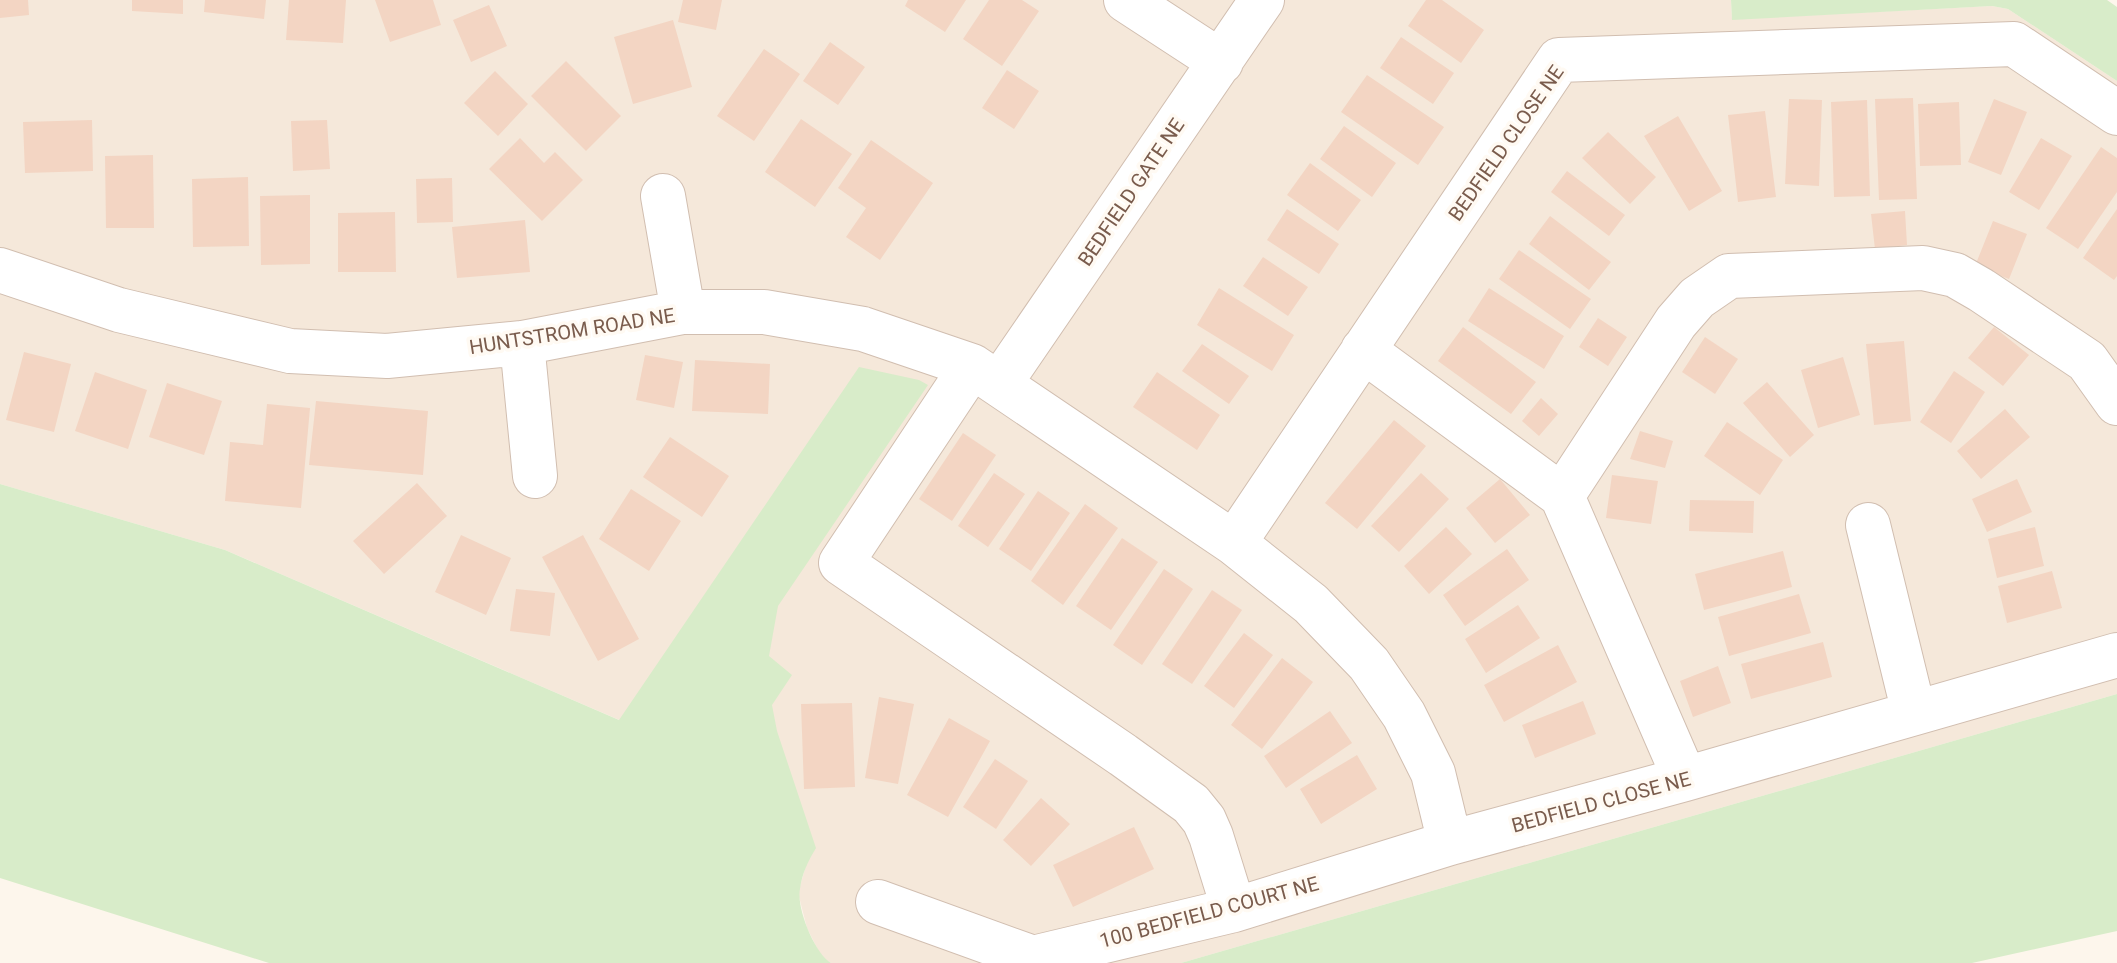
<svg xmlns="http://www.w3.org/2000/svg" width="2117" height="963" font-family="Roboto,sans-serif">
	<rect width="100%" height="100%" fill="#fdf6ec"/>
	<!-- residential -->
	<path fill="#f5e8da" d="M 0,0 L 1731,0 L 1732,19 L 1992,6 L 2008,9 L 2117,81 L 2117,694 L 1181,963 L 831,963 L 822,958 L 807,928 L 798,893 L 807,862 L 747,775 L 225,550 L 0,484 Z"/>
	<!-- green -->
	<path fill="#d8ecc9" d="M 1731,0 L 2107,0 L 2117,7 L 2117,81 L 2008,9 L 1992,6 L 1732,20 Z
		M 859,367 L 919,380 L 928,385 L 778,606 L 769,656 L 792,675 L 772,705 L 777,731 L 816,848 C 808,861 802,874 800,889 C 796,908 815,954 831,963 L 269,963 L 0,878 L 0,484 L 225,550 L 619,720 Z
		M 2117,694 L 2117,931 L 1972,963 L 1181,963 Z"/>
	<!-- building -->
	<path fill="#f3d5c3" d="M 0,0 L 28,0 L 29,15 L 0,18 Z
		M 132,0 L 183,0 L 183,14 L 132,11 Z
		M 205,0 L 266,0 L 264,19 L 204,12 Z
		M 289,0 L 346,0 L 343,43 L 286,40 Z
		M 375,0 L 433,0 L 441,25 L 390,42 Z
		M 683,0 L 722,0 L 716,30 L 678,22 Z
		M 908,0 L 966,0 L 945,32 L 905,6 Z
		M 989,0 L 1022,0 L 1039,11 L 1002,66 L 963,39 Z
		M 1426,0 L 1442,0 L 1484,30 L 1461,63 L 1408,26 Z
		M 489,5 L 507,46 L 471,62 L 453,20 Z
		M 673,20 L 692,87 L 633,104 L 614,37 Z
		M 1401,37 L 1454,73 L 1433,104 L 1380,68 Z
		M 830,42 L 865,67 L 838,105 L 803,81 Z
		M 764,49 L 800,74 L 754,141 L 717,116 Z
		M 566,61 L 621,116 L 586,151 L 531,96 Z
		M 1007,70 L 1039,91 L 1014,129 L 982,108 Z
		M 495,71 L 528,104 L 498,136 L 464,103 Z
		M 1367,75 L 1444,127 L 1418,165 L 1341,112 Z
		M 1913,98 L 1917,199 L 1879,200 L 1875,99 Z
		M 1789,99 L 1822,100 L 1819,186 L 1785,184 Z
		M 1994,99 L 2027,112 L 2001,175 L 1968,162 Z
		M 1867,100 L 1870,196 L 1834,197 L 1831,102 Z
		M 1959,102 L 1961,165 L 1920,166 L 1918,104 Z
		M 1765,111 L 1776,197 L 1738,202 L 1728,115 Z
		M 1678,116 L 1722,191 L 1689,211 L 1644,136 Z
		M 801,119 L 852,154 L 815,207 L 765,172 Z
		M 92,120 L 93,171 L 25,173 L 23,122 Z
		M 327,120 L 330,169 L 293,171 L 291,121 Z
		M 1344,126 L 1396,163 L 1372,197 L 1320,159 Z
		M 1608,132 L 1656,177 L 1630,204 L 1582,158 Z
		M 520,138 L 544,163 L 555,152 L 583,180 L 542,221 L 489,169 Z
		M 2041,138 L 2072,156 L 2039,210 L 2009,192 Z
		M 871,140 L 933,183 L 880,260 L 846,237 L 866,208 L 838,188 Z
		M 2101,147 L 2117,158 L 2117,192 L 2078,249 L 2046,228 Z
		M 153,155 L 154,228 L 106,228 L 105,156 Z
		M 1310,163 L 1361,200 L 1338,231 L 1287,195 Z
		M 1567,171 L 1625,215 L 1609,236 L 1551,192 Z
		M 248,177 L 249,246 L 193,247 L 192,179 Z
		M 452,178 L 453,222 L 417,223 L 416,179 Z
		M 310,195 L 310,264 L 261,265 L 260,196 Z
		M 1287,209 L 1339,244 L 1319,274 L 1267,240 Z
		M 2117,209 L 2117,276 L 2114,280 L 2083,258 Z
		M 1905,211 L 1907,245 L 1875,249 L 1871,214 Z
		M 395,212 L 396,272 L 338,272 L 338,213 Z
		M 1550,216 L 1611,262 L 1589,290 L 1529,244 Z
		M 525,220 L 530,272 L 457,278 L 452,227 Z
		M 1993,221 L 2027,234 L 2009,279 L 1975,266 Z
		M 1519,250 L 1591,299 L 1570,329 L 1499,279 Z
		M 1263,257 L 1308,287 L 1288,316 L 1243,286 Z
		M 1219,288 L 1294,335 L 1272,371 L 1197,325 Z
		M 1489,288 L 1564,336 L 1544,369 L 1468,321 Z
		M 1598,318 L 1627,337 L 1608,366 L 1579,347 Z
		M 1463,327 L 1536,382 L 1511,414 L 1438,361 Z
		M 1994,327 L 2029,355 L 2003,386 L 1968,358 Z
		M 1705,337 L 1738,359 L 1715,394 L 1682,372 Z
		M 1904,341 L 1911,421 L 1874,425 L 1866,344 Z
		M 1202,344 L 1249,376 L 1229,404 L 1182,371 Z
		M 24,352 L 71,364 L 54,432 L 6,420 Z
		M 645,355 L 683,362 L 674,408 L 636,400 Z
		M 1843,357 L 1860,415 L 1818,428 L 1801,370 Z
		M 695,360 L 770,364 L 768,414 L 692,411 Z
		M 1954,371 L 1985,392 L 1951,443 L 1920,422 Z
		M 95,372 L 147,390 L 128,449 L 75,431 Z
		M 1157,372 L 1220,415 L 1197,450 L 1133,407 Z
		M 1767,382 L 1814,435 L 1790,457 L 1743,403 Z
		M 167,383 L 222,401 L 204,455 L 149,437 Z
		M 1541,398 L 1558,414 L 1539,436 L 1522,421 Z
		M 316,401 L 428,411 L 423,475 L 309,465 Z
		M 267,404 L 310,408 L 301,508 L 225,501 L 230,442 L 263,445 Z
		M 2005,409 L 2030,437 L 1981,479 L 1957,451 Z
		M 1394,420 L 1426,446 L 1357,529 L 1325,503 Z
		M 1727,422 L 1783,460 L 1760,495 L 1704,456 Z
		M 1640,431 L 1673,441 L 1665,468 L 1630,459 Z
		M 963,433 L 996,455 L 952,521 L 919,499 Z
		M 670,437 L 729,476 L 702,517 L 643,477 Z
		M 994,473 L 1025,494 L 988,547 L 958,526 Z
		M 1421,473 L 1449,499 L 1399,552 L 1371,526 Z
		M 1612,475 L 1658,481 L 1651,524 L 1606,518 Z
		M 1500,479 L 1530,515 L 1495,543 L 1466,508 Z
		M 2017,479 L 2032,512 L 1987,532 L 1972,499 Z
		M 417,483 L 447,516 L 384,574 L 353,541 Z
		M 631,489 L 681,521 L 649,571 L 599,539 Z
		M 1038,491 L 1070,513 L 1031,571 L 999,549 Z
		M 1690,500 L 1754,501 L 1753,533 L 1689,531 Z
		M 1085,504 L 1118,528 L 1063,605 L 1031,581 Z
		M 1446,527 L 1472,554 L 1429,594 L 1404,566 Z
		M 2035,527 L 2044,566 L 1997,578 L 1988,539 Z
		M 461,535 L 511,558 L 486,615 L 435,592 Z
		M 583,535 L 639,639 L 598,661 L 542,557 Z
		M 1122,538 L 1158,562 L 1111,630 L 1076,606 Z
		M 1507,549 L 1529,580 L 1465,626 L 1443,595 Z
		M 1783,551 L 1792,587 L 1704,610 L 1695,574 Z
		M 1164,569 L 1193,589 L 1142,665 L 1113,645 Z
		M 2052,571 L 2062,608 L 2007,623 L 1998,586 Z
		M 516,589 L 555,593 L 550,636 L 510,631 Z
		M 1212,590 L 1242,610 L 1192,684 L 1162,664 Z
		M 1799,594 L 1811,633 L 1729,656 L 1718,617 Z
		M 1518,605 L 1540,638 L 1486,673 L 1465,639 Z
		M 1244,633 L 1273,655 L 1234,708 L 1204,686 Z
		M 1823,642 L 1832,677 L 1751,699 L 1741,664 Z
		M 1558,645 L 1577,682 L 1504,722 L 1484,685 Z
		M 1282,658 L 1313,682 L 1262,749 L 1231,725 Z
		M 1718,666 L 1731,703 L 1693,717 L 1680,681 Z
		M 879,697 L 914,704 L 898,784 L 865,778 Z
		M 1583,701 L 1596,734 L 1535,758 L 1522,725 Z
		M 852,703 L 855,787 L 804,789 L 801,704 Z
		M 1330,711 L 1352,743 L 1286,788 L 1264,756 Z
		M 949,718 L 990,741 L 948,817 L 907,795 Z
		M 1357,755 L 1377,789 L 1321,824 L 1300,789 Z
		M 995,759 L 1028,781 L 996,829 L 963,807 Z
		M 1041,798 L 1070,824 L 1031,866 L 1003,840 Z
		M 1134,827 L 1154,869 L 1073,907 L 1053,865 Z"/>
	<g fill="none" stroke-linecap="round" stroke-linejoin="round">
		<!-- minor casing -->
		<g stroke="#d1beb0" stroke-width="46">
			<path id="minor" d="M 1126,0 L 1221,62
				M 663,196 L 683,312
				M 0,270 L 119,310 L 290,351 L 387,356 L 522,343 L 683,312 L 764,312 L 863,329 L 972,366 L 1234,543 L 1311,604 L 1369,664 L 1404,715 L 1433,773 L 1450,843
				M 522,343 L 535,476
				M 1363,350 L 1562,496
				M 972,366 L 841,563 L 1123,755 L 1191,804 L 1204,820 L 1211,836 L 1234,910
				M 1000,383 L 1262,0
				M 1868,525 L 1914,713
				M 1234,543 L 1559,60 L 2014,44 L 2117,113
				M 1685,779 L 1562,496 L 1676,322 L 1697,298 L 1729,276 L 1923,268 L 1955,275 L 1981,290 L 2087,361 L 2117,403
				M 878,902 L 1033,958 L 1234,910 L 1450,843 L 1685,779 L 2117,655"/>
		</g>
		<!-- minor -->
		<use href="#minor" stroke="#fff" stroke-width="44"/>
	</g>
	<g text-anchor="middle" stroke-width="7" stroke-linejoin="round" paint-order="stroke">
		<!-- street labels -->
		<g font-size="20" fill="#7a5c4d" stroke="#fffaf3">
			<text transform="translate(1506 143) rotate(-55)" y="7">BEDFIELD CLOSE NE</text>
			<text transform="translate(1131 192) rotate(-56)" y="7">BEDFIELD GATE NE</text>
			<text transform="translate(572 331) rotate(-9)" y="7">HUNTSTROM ROAD NE</text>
			<text transform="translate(1601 802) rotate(-15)" y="7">BEDFIELD CLOSE NE</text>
			<text transform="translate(1209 912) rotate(-15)" y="7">100 BEDFIELD COURT NE</text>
		</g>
	</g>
</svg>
